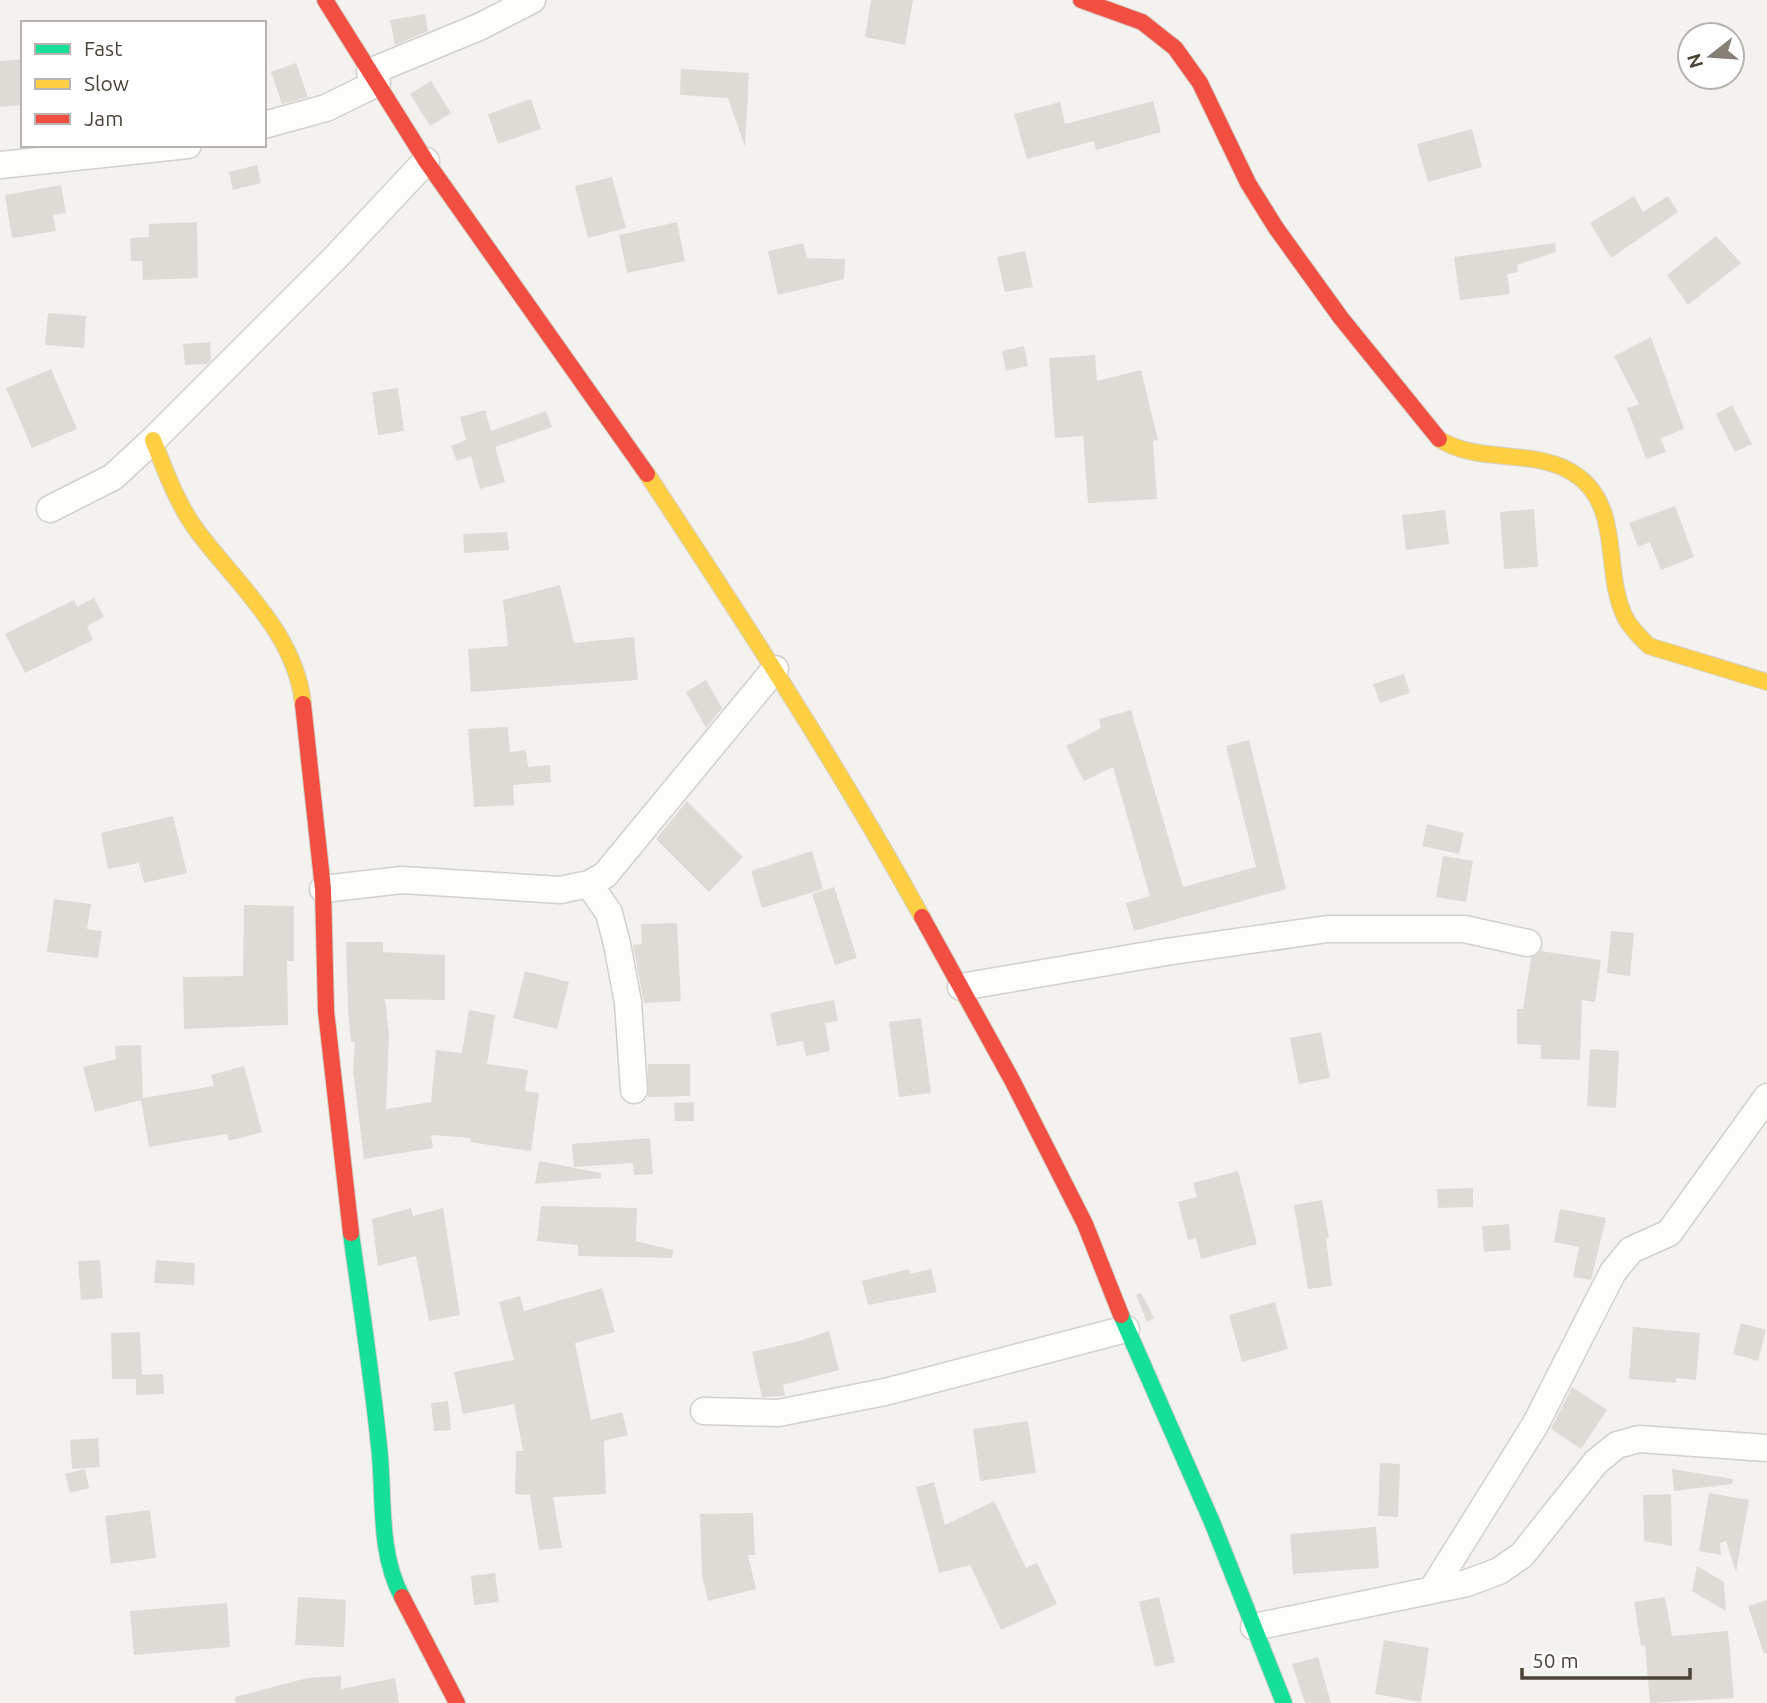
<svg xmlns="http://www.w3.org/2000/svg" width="1767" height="1703" font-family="Ubuntu,sans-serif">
	<rect width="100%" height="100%" fill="#f4f2ee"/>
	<!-- building -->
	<path fill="#dedbd6" d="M 871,0 L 913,0 L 905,45 L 865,37 Z
		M 425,14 L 428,31 L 395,45 L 390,20 Z
		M 23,59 L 23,105 L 0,107 L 0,61 Z
		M 296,63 L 308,97 L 282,104 L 271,72 Z
		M 681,69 L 749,73 L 745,147 L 728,98 L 680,95 Z
		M 431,81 L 451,113 L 430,126 L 410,94 Z
		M 531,99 L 541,129 L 498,144 L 488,114 Z
		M 1153,101 L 1161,132 L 1096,150 L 1094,141 L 1027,159 L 1014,114 L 1060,102 L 1065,124 Z
		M 1472,129 L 1482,167 L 1428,182 L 1417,144 Z
		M 257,165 L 261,183 L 233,190 L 229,172 Z
		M 612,177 L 626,228 L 588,238 L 575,186 Z
		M 61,185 L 66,213 L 53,215 L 56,231 L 12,238 L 5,195 Z
		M 1634,196 L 1643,212 L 1668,196 L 1678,212 L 1611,258 L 1590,223 Z
		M 197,222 L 198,278 L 143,280 L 142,261 L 131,261 L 130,238 L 149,237 L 149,224 Z
		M 677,222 L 685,261 L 627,273 L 619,235 Z
		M 1716,236 L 1741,263 L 1688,305 L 1667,275 Z
		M 803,243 L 807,258 L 845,259 L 844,279 L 778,295 L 768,251 Z
		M 1555,243 L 1556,252 L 1517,265 L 1518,272 L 1507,274 L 1510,294 L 1460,300 L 1454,257 Z
		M 1025,251 L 1033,287 L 1005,292 L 997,257 Z
		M 48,313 L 86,316 L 84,348 L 45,345 Z
		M 1651,337 L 1684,429 L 1661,438 L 1666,452 L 1646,459 L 1627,408 L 1639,404 L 1614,356 Z
		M 210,342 L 211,360 L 207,364 L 185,365 L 183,344 Z
		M 1024,346 L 1028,366 L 1006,371 L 1002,351 Z
		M 1095,355 L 1097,381 L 1141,370 L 1158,440 L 1153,441 L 1157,499 L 1088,503 L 1083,436 L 1055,438 L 1049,358 Z
		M 51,369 L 77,429 L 32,448 L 6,388 Z
		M 398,388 L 404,431 L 378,435 L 372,392 Z
		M 1732,405 L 1752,444 L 1735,452 L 1716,414 Z
		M 485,410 L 491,431 L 546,411 L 552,427 L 495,447 L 505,482 L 480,489 L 471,456 L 457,461 L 451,446 L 466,440 L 460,417 Z
		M 1675,506 L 1694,557 L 1661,570 L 1650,542 L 1638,547 L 1629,523 Z
		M 1534,509 L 1538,567 L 1504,569 L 1500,512 Z
		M 1445,510 L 1449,544 L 1406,550 L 1402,515 Z
		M 507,532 L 509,550 L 464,553 L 463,534 Z
		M 560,585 L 574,643 L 634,637 L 638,680 L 471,692 L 468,649 L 508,646 L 503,600 Z
		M 94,598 L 104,617 L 87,626 L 93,640 L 25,673 L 5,634 L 74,600 L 77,607 Z
		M 1404,674 L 1410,693 L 1380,703 L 1373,684 Z
		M 706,680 L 722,708 L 706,728 L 686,692 Z
		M 1131,710 L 1183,887 L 1256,867 L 1226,746 L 1249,740 L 1286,889 L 1134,931 L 1126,903 L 1150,896 L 1113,767 L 1084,781 L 1066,746 L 1101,728 L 1099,719 Z
		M 508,727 L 510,752 L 526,750 L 528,767 L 550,765 L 551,782 L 513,785 L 514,805 L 474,807 L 468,729 Z
		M 687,801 L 743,857 L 709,892 L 656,839 Z
		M 173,816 L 187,873 L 144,883 L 139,863 L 108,869 L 101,833 Z
		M 1427,824 L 1464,833 L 1459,854 L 1422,846 Z
		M 812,851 L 823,889 L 762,908 L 751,871 Z
		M 1443,856 L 1473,861 L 1466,902 L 1436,897 Z
		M 834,887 L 857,958 L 835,965 L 812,894 Z
		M 54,899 L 91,904 L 87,929 L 102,931 L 98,958 L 47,952 Z
		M 244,905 L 294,906 L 294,961 L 287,961 L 288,1025 L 184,1029 L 183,977 L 243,976 Z
		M 677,923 L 681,1001 L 644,1003 L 633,945 L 642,944 L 641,924 Z
		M 1611,931 L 1634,933 L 1630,976 L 1607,973 Z
		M 346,942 L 383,942 L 383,952 L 445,955 L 445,1000 L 385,999 L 389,1034 L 386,1109 L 431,1102 L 436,1050 L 462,1053 L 469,1010 L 495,1015 L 487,1064 L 528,1070 L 525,1091 L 539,1093 L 531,1151 L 470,1142 L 471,1138 L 431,1135 L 433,1148 L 364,1159 L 353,1070 L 355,1042 L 351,1042 L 348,1010 Z
		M 1541,951 L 1601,960 L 1595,1002 L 1582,1000 L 1580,1060 L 1541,1059 L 1541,1045 L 1517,1044 L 1517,1009 L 1523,1009 L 1531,958 Z
		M 525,971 L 569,982 L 557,1029 L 513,1018 Z
		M 834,1000 L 838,1021 L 825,1023 L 830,1051 L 806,1056 L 803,1041 L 777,1046 L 770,1013 Z
		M 921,1018 L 931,1093 L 899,1097 L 889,1022 Z
		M 1321,1032 L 1330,1078 L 1299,1084 L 1290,1038 Z
		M 141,1045 L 143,1098 L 214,1086 L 211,1075 L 244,1066 L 262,1132 L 229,1141 L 227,1134 L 149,1147 L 141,1100 L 95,1112 L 83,1067 L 116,1059 L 115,1046 Z
		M 1590,1049 L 1619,1051 L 1616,1108 L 1587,1106 Z
		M 648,1064 L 690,1064 L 690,1096 L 648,1097 Z
		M 694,1102 L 694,1121 L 675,1121 L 674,1103 Z
		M 650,1138 L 653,1174 L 634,1175 L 633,1163 L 574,1167 L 572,1144 Z
		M 539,1161 L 601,1173 L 601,1178 L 535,1184 Z
		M 1238,1171 L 1257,1244 L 1201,1259 L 1196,1238 L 1188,1240 L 1178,1202 L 1197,1197 L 1193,1183 Z
		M 1473,1188 L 1473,1207 L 1438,1208 L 1437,1189 Z
		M 1322,1200 L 1329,1238 L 1326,1238 L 1332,1286 L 1308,1289 L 1294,1205 Z
		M 541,1206 L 637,1208 L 636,1241 L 673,1250 L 672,1258 L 578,1256 L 578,1245 L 537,1241 Z
		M 411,1208 L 413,1216 L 443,1208 L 460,1315 L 429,1321 L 416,1256 L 378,1266 L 372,1219 Z
		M 1560,1209 L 1606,1218 L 1591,1280 L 1573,1277 L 1579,1247 L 1554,1242 Z
		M 1509,1224 L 1511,1250 L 1484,1252 L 1482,1226 Z
		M 100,1260 L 103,1298 L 81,1300 L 78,1261 Z
		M 156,1260 L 195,1263 L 194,1285 L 154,1283 Z
		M 909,1269 L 910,1274 L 931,1269 L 937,1292 L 868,1305 L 862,1281 Z
		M 602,1288 L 615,1332 L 575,1343 L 591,1420 L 622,1412 L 628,1435 L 604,1441 L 606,1494 L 553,1497 L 562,1548 L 539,1550 L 530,1495 L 515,1494 L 516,1451 L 523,1451 L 514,1404 L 463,1414 L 454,1372 L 514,1360 L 499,1302 L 520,1296 L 524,1311 Z
		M 1141,1293 L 1154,1318 L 1147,1322 L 1136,1295 Z
		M 1275,1302 L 1288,1349 L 1242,1362 L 1229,1315 Z
		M 1741,1323 L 1766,1330 L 1758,1361 L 1733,1354 Z
		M 1633,1327 L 1700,1333 L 1696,1380 L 1676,1378 L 1676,1383 L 1629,1379 Z
		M 829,1331 L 839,1370 L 783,1385 L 785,1396 L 762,1397 L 752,1352 L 799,1341 Z
		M 140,1332 L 142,1375 L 163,1374 L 164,1394 L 136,1395 L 136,1379 L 112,1379 L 111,1333 Z
		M 1572,1387 L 1607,1410 L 1581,1449 L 1551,1429 Z
		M 448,1401 L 451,1430 L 434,1431 L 431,1403 Z
		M 1028,1421 L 1036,1473 L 980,1481 L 973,1429 Z
		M 98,1438 L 100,1467 L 72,1469 L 70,1440 Z
		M 1380,1463 L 1400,1464 L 1398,1517 L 1378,1516 Z
		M 85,1469 L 89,1488 L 70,1493 L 65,1474 Z
		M 1672,1469 L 1733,1479 L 1732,1484 L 1674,1491 Z
		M 934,1482 L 945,1525 L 994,1501 L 1026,1568 L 1037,1563 L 1057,1604 L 1001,1630 L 970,1565 L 939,1573 L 916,1487 Z
		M 1709,1493 L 1749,1500 L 1736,1572 L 1726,1541 L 1720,1543 L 1721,1555 L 1699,1551 Z
		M 1671,1494 L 1672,1546 L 1644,1541 L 1643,1495 Z
		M 150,1510 L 156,1558 L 111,1564 L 105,1516 Z
		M 753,1513 L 755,1555 L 748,1555 L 756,1589 L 708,1601 L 702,1575 L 700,1514 Z
		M 1376,1527 L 1379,1568 L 1293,1574 L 1290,1534 Z
		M 1697,1566 L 1724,1582 L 1726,1611 L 1692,1591 Z
		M 495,1573 L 499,1602 L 474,1605 L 471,1576 Z
		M 298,1597 L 346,1600 L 344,1647 L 295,1645 Z
		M 1159,1597 L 1175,1662 L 1155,1667 L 1139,1602 Z
		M 1665,1597 L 1672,1636 L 1728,1631 L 1734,1698 L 1650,1703 L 1645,1645 L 1641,1646 L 1634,1602 Z
		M 1767,1600 L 1767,1653 L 1764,1654 L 1748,1606 Z
		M 227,1603 L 230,1647 L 134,1655 L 130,1611 Z
		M 1384,1640 L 1429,1648 L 1421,1702 L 1375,1694 Z
		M 1318,1657 L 1331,1703 L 1305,1703 L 1292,1664 Z
		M 341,1676 L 341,1689 L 395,1678 L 399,1703 L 236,1703 L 235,1697 L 307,1678 Z"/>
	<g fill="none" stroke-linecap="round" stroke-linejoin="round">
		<!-- street casing -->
		<g stroke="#d2d0cb" stroke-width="29">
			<path id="street" d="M 370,72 L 479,27 L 532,0
				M 264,125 L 326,108 L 377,83
				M 0,165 L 188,145
				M 50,509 L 113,477 L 153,440 L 337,256 L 426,161
				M 589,884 L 609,913 L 617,944 L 628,1002 L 634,1090
				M 323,889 L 402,880 L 560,890 L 589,884 L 605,875 L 775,669
				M 961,987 L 1166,952 L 1328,929 L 1464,929 L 1528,943
				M 704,1411 L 778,1413 L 885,1392 L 1126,1329
				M 1432,1590 L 1535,1425 L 1613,1272 L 1631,1250 L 1669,1233 L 1767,1097
				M 1254,1627 L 1467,1583 L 1499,1571 L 1522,1555 L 1596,1462 L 1617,1445 L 1639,1439 L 1767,1448"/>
		</g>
		<!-- fast casing -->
		<g stroke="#d3cfc5" stroke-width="18">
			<path id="fast" d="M 351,1233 C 361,1307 373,1382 380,1456 C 384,1503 379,1554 402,1597
				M 1121,1315 L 1212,1522 L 1284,1703"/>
		</g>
		<!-- slow casing -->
		<g stroke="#d3cfc5" stroke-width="18">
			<path id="slow" d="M 1439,439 C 1481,466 1539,446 1579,477 C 1622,510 1603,572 1625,617 C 1631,629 1640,637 1649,646 L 1767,682
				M 153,440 C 166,472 177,504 198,532 C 237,584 296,634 303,704
				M 647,474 C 743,620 838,765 922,917"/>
		</g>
		<!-- jam casing -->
		<g stroke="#d3cfc5" stroke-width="18">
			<path id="jam" d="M 325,0 L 426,161 L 647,474
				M 1081,0 L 1142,22 L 1175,48 L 1200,83 L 1248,183 L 1276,228 L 1341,318 L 1439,439
				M 303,704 L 323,889 L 326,1011 L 351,1233
				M 922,917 L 1012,1080 L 1085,1224 L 1121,1315
				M 402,1597 L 457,1703"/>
		</g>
		<!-- street -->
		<use href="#street" stroke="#fdfdfc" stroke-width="26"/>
		<!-- fast -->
		<use href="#fast" stroke="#16e098" stroke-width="16"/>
		<!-- slow -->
		<use href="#slow" stroke="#ffcf43" stroke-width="16"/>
		<!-- jam -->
		<use href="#jam" stroke="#f24e42" stroke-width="16"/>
	</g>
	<!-- legend -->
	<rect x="21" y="21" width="245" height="126" fill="#ffffff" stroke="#b7b4b0" stroke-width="2"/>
	<rect x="35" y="44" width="35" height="10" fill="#16e098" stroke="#b7b4b0" stroke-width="2"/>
	<text x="84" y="56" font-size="21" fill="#4b4439">Fast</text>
	<rect x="35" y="79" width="35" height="10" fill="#ffcf43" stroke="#b7b4b0" stroke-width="2"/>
	<text x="84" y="91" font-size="21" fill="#4b4439">Slow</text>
	<rect x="35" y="114" width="35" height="10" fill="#f24e42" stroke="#b7b4b0" stroke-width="2"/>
	<text x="84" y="126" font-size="21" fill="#4b4439">Jam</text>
	<!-- north arrow -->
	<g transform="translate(1711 56) rotate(253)"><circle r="33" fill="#ffffff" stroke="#b7b4b0" stroke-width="2"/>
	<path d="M0-5L12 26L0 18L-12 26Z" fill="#868178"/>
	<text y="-10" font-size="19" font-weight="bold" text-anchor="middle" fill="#4b4439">N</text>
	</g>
	<!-- scale -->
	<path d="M1522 1668v10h168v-10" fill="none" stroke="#4b4439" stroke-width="3.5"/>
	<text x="1532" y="1668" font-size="21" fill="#4b4439" stroke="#ffffff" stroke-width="5" paint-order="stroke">50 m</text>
</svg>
